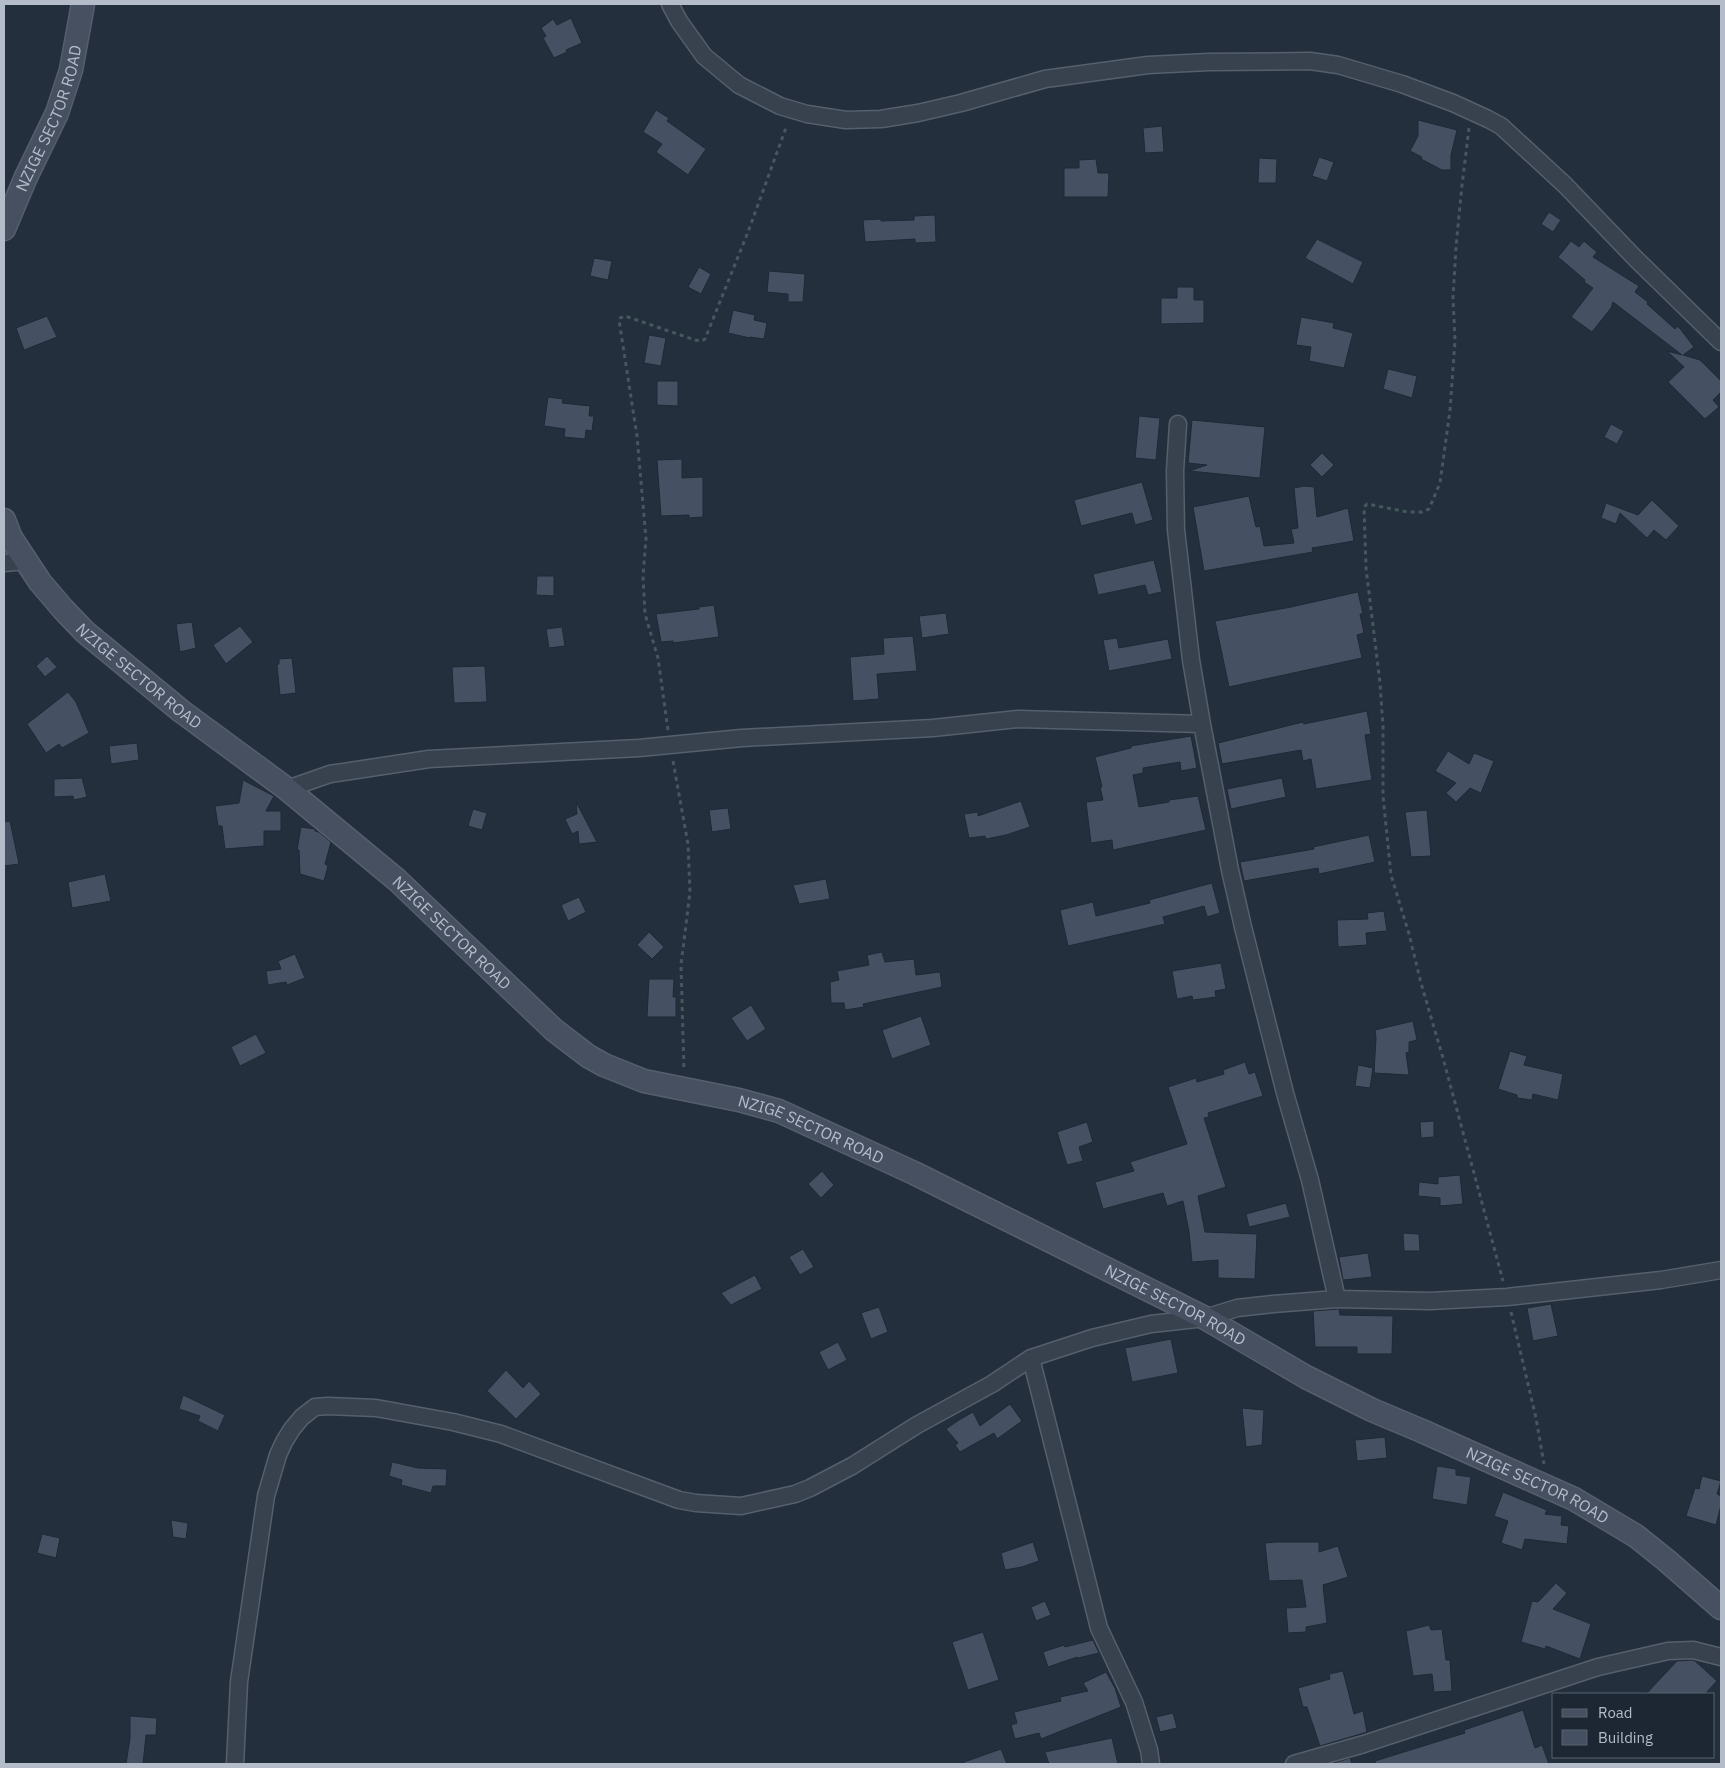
<svg xmlns="http://www.w3.org/2000/svg" width="1725" height="1768" font-family="'IBM Plex Sans',sans-serif">
	<rect width="100%" height="100%" fill="#242f3e"/>
	<!-- building -->
	<path fill="#455162" stroke="#1f2835" d="M 571,18 L 582,43 L 566,50 L 567,52 L 554,58 L 543,38 L 546,36 L 541,28 L 553,19 L 557,25 Z
		M 656,110 L 669,118 L 667,121 L 706,149 L 688,175 L 656,152 L 662,144 L 643,132 Z
		M 1418,120 L 1457,130 L 1451,155 L 1451,170 L 1442,170 L 1421,159 L 1422,157 L 1410,151 L 1418,136 Z
		M 1162,126 L 1164,152 L 1145,153 L 1143,128 Z
		M 1319,157 L 1334,162 L 1327,181 L 1312,176 Z
		M 1259,158 L 1277,159 L 1276,183 L 1258,183 Z
		M 1096,159 L 1098,173 L 1109,173 L 1108,197 L 1064,197 L 1064,168 L 1079,168 L 1079,160 Z
		M 1549,212 L 1561,220 L 1553,232 L 1541,224 Z
		M 935,215 L 936,242 L 915,243 L 915,239 L 865,242 L 863,220 L 881,219 L 881,221 L 914,220 L 914,216 Z
		M 1317,239 L 1363,262 L 1353,284 L 1305,258 Z
		M 1571,241 L 1579,247 L 1584,241 L 1597,252 L 1593,257 L 1639,286 L 1635,292 L 1648,302 L 1647,304 L 1675,329 L 1678,326 L 1694,347 L 1683,355 L 1700,360 L 1721,381 L 1721,392 L 1713,400 L 1719,407 L 1705,419 L 1668,382 L 1684,367 L 1667,351 L 1682,355 L 1613,302 L 1611,308 L 1592,332 L 1571,317 L 1593,288 L 1584,282 L 1585,280 L 1558,257 Z
		M 594,258 L 612,261 L 608,280 L 590,276 Z
		M 699,267 L 711,274 L 701,294 L 688,287 Z
		M 769,271 L 805,274 L 803,302 L 788,302 L 788,294 L 767,292 Z
		M 1177,287 L 1194,287 L 1194,300 L 1204,300 L 1204,323 L 1161,324 L 1161,298 L 1177,298 Z
		M 733,310 L 755,315 L 754,320 L 767,323 L 764,339 L 750,337 L 750,338 L 728,333 Z
		M 47,316 L 57,337 L 24,350 L 16,328 Z
		M 1301,317 L 1334,323 L 1333,328 L 1353,333 L 1344,368 L 1309,361 L 1311,347 L 1296,345 Z
		M 649,335 L 666,338 L 661,366 L 644,363 Z
		M 1388,369 L 1417,376 L 1412,398 L 1383,389 Z
		M 657,381 L 678,381 L 678,406 L 657,405 Z
		M 548,397 L 563,399 L 562,403 L 590,406 L 589,416 L 594,416 L 592,431 L 586,430 L 585,439 L 564,437 L 565,429 L 544,426 Z
		M 1139,416 L 1160,418 L 1156,460 L 1135,458 Z
		M 1192,420 L 1265,427 L 1260,478 L 1189,471 L 1207,465 L 1188,463 Z
		M 1611,424 L 1624,431 L 1617,444 L 1604,437 Z
		M 1322,453 L 1334,465 L 1322,477 L 1310,465 Z
		M 682,459 L 682,478 L 703,477 L 703,517 L 689,518 L 689,515 L 661,516 L 657,460 Z
		M 1142,482 L 1153,520 L 1135,525 L 1132,513 L 1081,526 L 1074,500 Z
		M 1304,486 L 1314,487 L 1317,517 L 1348,508 L 1354,541 L 1312,548 L 1313,552 L 1204,571 L 1193,507 L 1249,496 L 1256,527 L 1260,526 L 1264,546 L 1294,543 L 1291,529 L 1298,528 L 1294,488 Z
		M 1652,500 L 1679,526 L 1666,540 L 1654,530 L 1647,538 L 1620,513 L 1616,524 L 1601,518 L 1606,503 L 1638,515 Z
		M 1154,560 L 1162,592 L 1148,595 L 1145,585 L 1098,595 L 1093,574 Z
		M 537,576 L 554,576 L 554,596 L 536,595 Z
		M 1358,592 L 1363,614 L 1360,614 L 1364,633 L 1357,635 L 1362,658 L 1229,687 L 1215,621 L 1291,607 Z
		M 714,605 L 719,637 L 673,643 L 673,641 L 661,642 L 656,614 L 699,609 L 699,607 Z
		M 946,613 L 949,634 L 922,638 L 919,616 Z
		M 192,622 L 196,648 L 180,652 L 176,624 Z
		M 240,626 L 253,642 L 226,664 L 213,645 Z
		M 562,627 L 565,646 L 549,648 L 546,629 Z
		M 913,636 L 917,671 L 877,674 L 879,699 L 853,701 L 850,657 L 884,654 L 883,638 Z
		M 1117,638 L 1119,648 L 1168,639 L 1172,659 L 1109,671 L 1103,640 Z
		M 47,656 L 57,667 L 45,677 L 36,666 Z
		M 292,658 L 296,693 L 280,695 L 277,665 L 279,664 L 279,659 Z
		M 485,666 L 487,702 L 454,703 L 452,667 Z
		M 68,692 L 76,702 L 89,733 L 62,748 L 59,744 L 46,753 L 27,724 Z
		M 1367,711 L 1371,734 L 1365,735 L 1372,780 L 1316,789 L 1311,759 L 1303,761 L 1301,750 L 1222,764 L 1218,743 L 1303,722 L 1304,724 Z
		M 1191,736 L 1197,768 L 1181,771 L 1180,762 L 1143,768 L 1143,773 L 1133,775 L 1139,807 L 1169,802 L 1169,800 L 1198,796 L 1206,830 L 1113,850 L 1112,840 L 1091,843 L 1086,802 L 1103,800 L 1100,787 L 1102,787 L 1095,757 L 1131,748 L 1131,746 Z
		M 137,743 L 139,760 L 111,764 L 109,746 Z
		M 1448,751 L 1469,764 L 1474,753 L 1494,761 L 1481,793 L 1470,788 L 1456,802 L 1446,793 L 1456,783 L 1435,771 Z
		M 82,778 L 87,797 L 74,800 L 73,796 L 54,797 L 54,779 Z
		M 1282,778 L 1286,797 L 1231,809 L 1227,789 Z
		M 243,780 L 274,796 L 266,811 L 281,811 L 281,831 L 264,831 L 264,846 L 225,849 L 222,826 L 218,826 L 215,806 L 239,803 Z
		M 1021,801 L 1030,827 L 1006,835 L 986,839 L 985,836 L 969,838 L 964,814 L 978,812 L 978,816 Z
		M 576,802 L 584,817 L 597,842 L 579,844 L 578,831 L 572,834 L 565,819 L 577,814 Z
		M 728,808 L 731,829 L 712,832 L 709,810 Z
		M 473,809 L 487,813 L 482,830 L 468,826 Z
		M 1427,810 L 1431,856 L 1411,857 L 1405,812 Z
		M 10,821 L 19,864 L 4,866 L 4,822 Z
		M 301,827 L 315,829 L 315,831 L 319,832 L 331,842 L 325,864 L 328,866 L 324,881 L 300,874 L 299,850 L 297,850 Z
		M 1369,835 L 1375,862 L 1319,874 L 1318,868 L 1244,881 L 1240,862 L 1314,849 L 1313,847 Z
		M 105,874 L 111,901 L 72,908 L 68,882 Z
		M 826,879 L 830,899 L 799,904 L 793,885 Z
		M 1212,883 L 1220,913 L 1207,917 L 1204,906 L 1163,917 L 1165,924 L 1068,946 L 1060,910 L 1093,902 L 1096,916 L 1150,903 L 1149,900 Z
		M 579,897 L 586,912 L 568,921 L 561,905 Z
		M 1384,911 L 1387,931 L 1366,933 L 1367,945 L 1338,947 L 1337,920 L 1368,919 L 1367,913 Z
		M 649,932 L 664,947 L 652,959 L 637,945 Z
		M 882,952 L 885,962 L 914,959 L 916,975 L 940,972 L 942,987 L 863,1004 L 864,1007 L 845,1010 L 844,1003 L 831,1003 L 830,982 L 839,980 L 837,971 L 869,965 L 867,955 Z
		M 295,954 L 305,978 L 287,985 L 286,982 L 268,985 L 266,971 L 281,969 L 278,961 Z
		M 1221,963 L 1226,989 L 1215,991 L 1216,997 L 1193,1000 L 1192,996 L 1177,999 L 1172,971 Z
		M 649,979 L 674,979 L 673,997 L 676,997 L 676,1017 L 647,1017 Z
		M 751,1005 L 766,1029 L 747,1041 L 731,1018 Z
		M 921,1016 L 931,1045 L 892,1059 L 882,1030 Z
		M 1413,1021 L 1417,1040 L 1409,1042 L 1409,1052 L 1406,1053 L 1409,1075 L 1374,1073 L 1376,1038 L 1375,1030 Z
		M 256,1034 L 266,1053 L 240,1066 L 231,1047 Z
		M 1510,1051 L 1527,1056 L 1524,1065 L 1563,1074 L 1558,1100 L 1533,1094 L 1532,1100 L 1517,1098 L 1517,1095 L 1498,1089 Z
		M 1245,1062 L 1249,1074 L 1255,1072 L 1263,1096 L 1208,1113 L 1209,1117 L 1204,1118 L 1226,1187 L 1198,1196 L 1205,1232 L 1257,1234 L 1255,1279 L 1218,1278 L 1218,1260 L 1192,1262 L 1189,1232 L 1183,1201 L 1167,1206 L 1163,1193 L 1103,1209 L 1095,1182 L 1134,1171 L 1130,1162 L 1187,1144 L 1168,1087 L 1196,1078 L 1197,1082 L 1224,1074 L 1223,1070 Z
		M 1358,1065 L 1373,1068 L 1370,1088 L 1355,1086 Z
		M 1434,1121 L 1434,1137 L 1421,1138 L 1420,1122 Z
		M 1087,1122 L 1093,1142 L 1079,1147 L 1083,1161 L 1067,1165 L 1057,1132 Z
		M 822,1171 L 834,1185 L 821,1198 L 808,1184 Z
		M 1460,1175 L 1463,1204 L 1440,1206 L 1440,1198 L 1418,1196 L 1419,1182 L 1438,1184 L 1438,1177 Z
		M 1286,1203 L 1290,1217 L 1249,1227 L 1246,1214 Z
		M 1403,1233 L 1419,1234 L 1420,1251 L 1404,1251 Z
		M 803,1249 L 814,1267 L 800,1275 L 789,1257 Z
		M 1368,1253 L 1372,1277 L 1343,1280 L 1339,1257 Z
		M 755,1275 L 762,1289 L 731,1305 L 721,1293 Z
		M 1551,1304 L 1558,1336 L 1533,1341 L 1527,1308 Z
		M 879,1307 L 888,1332 L 871,1339 L 861,1313 Z
		M 1339,1309 L 1340,1315 L 1393,1316 L 1392,1354 L 1357,1354 L 1357,1347 L 1315,1347 L 1313,1311 Z
		M 1171,1339 L 1178,1373 L 1132,1382 L 1125,1348 Z
		M 838,1342 L 847,1360 L 828,1370 L 819,1352 Z
		M 506,1370 L 523,1388 L 529,1381 L 541,1394 L 516,1419 L 487,1391 Z
		M 183,1395 L 225,1415 L 218,1431 L 198,1421 L 200,1416 L 179,1409 Z
		M 1010,1404 L 1022,1421 L 997,1439 L 994,1433 L 960,1452 L 955,1445 L 958,1443 L 946,1429 L 959,1420 L 973,1412 L 980,1426 Z
		M 1242,1408 L 1264,1410 L 1262,1445 L 1246,1447 Z
		M 1385,1437 L 1387,1458 L 1357,1461 L 1355,1440 Z
		M 392,1462 L 418,1468 L 447,1469 L 446,1486 L 433,1486 L 431,1493 L 401,1485 L 402,1480 L 389,1476 Z
		M 1437,1466 L 1456,1469 L 1456,1475 L 1471,1477 L 1467,1505 L 1432,1499 Z
		M 1702,1476 L 1721,1481 L 1717,1494 L 1721,1496 L 1721,1505 L 1716,1525 L 1686,1516 L 1695,1488 L 1699,1489 Z
		M 1503,1492 L 1547,1510 L 1545,1514 L 1562,1516 L 1561,1525 L 1569,1526 L 1567,1544 L 1525,1539 L 1522,1550 L 1501,1543 L 1508,1521 L 1494,1516 Z
		M 171,1520 L 188,1523 L 186,1539 L 173,1537 Z
		M 42,1534 L 60,1538 L 56,1558 L 37,1553 Z
		M 1033,1542 L 1039,1561 L 1022,1567 L 1005,1570 L 1001,1553 Z
		M 1277,1542 L 1319,1542 L 1319,1552 L 1338,1546 L 1348,1577 L 1323,1585 L 1327,1623 L 1306,1627 L 1306,1632 L 1288,1633 L 1286,1608 L 1306,1607 L 1302,1580 L 1269,1581 L 1265,1543 Z
		M 1556,1583 L 1567,1593 L 1553,1609 L 1591,1624 L 1580,1659 L 1546,1646 L 1545,1649 L 1521,1642 L 1532,1601 L 1538,1602 Z
		M 1045,1601 L 1051,1615 L 1036,1621 L 1031,1607 Z
		M 1429,1625 L 1431,1630 L 1442,1629 L 1446,1660 L 1450,1660 L 1452,1691 L 1434,1692 L 1432,1674 L 1413,1676 L 1406,1631 Z
		M 983,1632 L 999,1680 L 968,1690 L 952,1642 Z
		M 1093,1640 L 1099,1653 L 1078,1658 L 1077,1657 L 1048,1667 L 1043,1652 L 1064,1645 L 1065,1647 Z
		M 1692,1660 L 1695,1661 L 1717,1681 L 1705,1694 L 1646,1694 L 1677,1661 Z
		M 1343,1671 L 1354,1714 L 1363,1711 L 1367,1732 L 1320,1746 L 1307,1707 L 1303,1707 L 1298,1688 L 1330,1679 L 1329,1674 Z
		M 1106,1672 L 1115,1688 L 1121,1707 L 1041,1739 L 1039,1733 L 1015,1739 L 1011,1725 L 1017,1723 L 1014,1712 L 1061,1701 L 1060,1697 L 1088,1691 L 1083,1683 Z
		M 1523,1710 L 1535,1748 L 1542,1745 L 1549,1764 L 1375,1764 L 1375,1761 L 1465,1733 L 1464,1730 Z
		M 1173,1713 L 1177,1728 L 1160,1732 L 1156,1717 Z
		M 130,1716 L 157,1718 L 156,1735 L 146,1735 L 143,1764 L 126,1764 L 130,1738 Z
		M 1112,1738 L 1118,1764 L 1049,1764 L 1045,1752 Z
		M 1001,1749 L 1007,1764 L 964,1764 L 964,1762 Z
		M 1350,1758 L 1352,1764 L 1330,1764 Z"/>
	<g fill="none" stroke-linecap="round" stroke-linejoin="round">
		<!-- minor casing -->
		<g stroke="#565f6c" stroke-width="19">
			<path id="minor" d="M 670,4 L 679,21 L 704,56 L 739,85 L 780,106 L 807,114 L 846,120 L 881,119 L 918,113 L 961,103 L 1045,79 L 1148,65 L 1209,62 L 1310,61 L 1338,65 L 1402,84 L 1453,103 L 1488,119 L 1501,126 L 1565,185 L 1636,259 L 1721,342
				M 1178,424 L 1175,471 L 1176,530 L 1191,660 L 1202,724 L 1230,870 L 1243,927 L 1285,1093 L 1310,1180 L 1337,1299
				M 4,563 L 26,561
				M 287,789 L 330,774 L 429,759 L 639,748 L 742,738 L 933,728 L 1018,719 L 1202,724
				M 1031,1358 L 1099,1628 L 1134,1702 L 1149,1750 L 1151,1764
				M 235,1764 L 239,1682 L 266,1496 L 278,1455 L 284,1442 L 292,1429 L 302,1417 L 315,1407 L 328,1406 L 376,1408 L 453,1422 L 501,1434 L 679,1500 L 696,1503 L 741,1506 L 795,1494 L 810,1488 L 852,1466 L 917,1425 L 992,1384 L 1031,1358 L 1092,1338 L 1151,1324 L 1205,1318 L 1237,1308 L 1273,1304 L 1337,1299 L 1430,1301 L 1507,1297 L 1661,1280 L 1721,1270
				M 1294,1764 L 1364,1744 L 1598,1667 L 1668,1651 L 1693,1650 L 1721,1657"/>
		</g>
		<!-- secondary casing -->
		<g stroke="#565f6c" stroke-width="25">
			<g id="secondary">
				<path id="s1" d="M 4,229 L 26,177 L 57,113 L 71,70 L 83,4"/>
				<path id="s2" d="M 4,520 L 11,538 L 40,582 L 63,609 L 85,632 L 181,711 L 287,789 L 397,880 L 554,1030 L 588,1056 L 604,1065 L 644,1081 L 739,1100 L 779,1111 L 914,1173 L 1205,1318 L 1306,1377 L 1372,1410 L 1422,1431 L 1574,1499 L 1636,1536 L 1666,1560 L 1721,1608"/>
			</g>
		</g>
		<!-- path -->
		<path stroke="#44595c" stroke-width="3" stroke-dasharray="4 4" stroke-linecap="butt" d="M 1469,128 L 1462,185 L 1456,247 L 1453,298 L 1455,341 L 1450,410 L 1440,483 L 1429,509 L 1422,512 L 1408,512 L 1367,504 L 1364,507 L 1366,568 L 1380,683 L 1383,727 L 1383,796 L 1391,875 L 1409,934 L 1421,983 L 1443,1058 L 1503,1281
			M 668,730 L 658,658 L 645,614 L 643,576 L 646,539 L 637,436 L 619,320 L 620,318 L 625,316 L 695,340 L 702,341 L 705,339 L 748,232 L 787,125
			M 673,761 L 688,844 L 690,892 L 681,965 L 684,1070
			M 1511,1312 L 1536,1418 L 1544,1464"/>
		<!-- minor -->
		<use href="#minor" stroke="#38414e" stroke-width="16"/>
		<!-- secondary -->
		<use href="#secondary" stroke="#465061" stroke-width="22"/>
	</g>
	<g text-anchor="middle" stroke-width="4" stroke-linejoin="round" paint-order="stroke">
		<!-- street labels -->
		<g font-size="16" fill="#b4bcc9" stroke="#1d2633">
			<text dy="6" stroke="none"><textPath href="#s1" startOffset="120">NZIGE SECTOR ROAD</textPath></text>
			<text dy="6" stroke="none"><textPath href="#s2" startOffset="209">NZIGE SECTOR ROAD</textPath></text>
			<text dy="6" stroke="none"><textPath href="#s2" startOffset="614">NZIGE SECTOR ROAD</textPath></text>
			<text dy="6" stroke="none"><textPath href="#s2" startOffset="1034">NZIGE SECTOR ROAD</textPath></text>
			<text dy="6" stroke="none"><textPath href="#s2" startOffset="1439">NZIGE SECTOR ROAD</textPath></text>
			<text dy="6" stroke="none"><textPath href="#s2" startOffset="1844">NZIGE SECTOR ROAD</textPath></text>
		</g>
	</g>
	<!-- border -->
	<rect width="1725" height="1768" fill="none" stroke="#b4bcc9" stroke-width="10"/>
	<!-- legend -->
	<rect x="1552" y="1693" width="162" height="65" fill="#1d2633" stroke="#59626f"/>
	<rect x="1562" y="1709" width="25" height="8" fill="#465061" stroke="#59626f"/>
	<text x="1598" y="1718" font-size="15" fill="#b4bcc9">Road</text>
	<rect x="1562" y="1730" width="25" height="15" fill="#455162" stroke="#59626f"/>
	<text x="1598" y="1743" font-size="15" fill="#b4bcc9">Building</text>
</svg>
